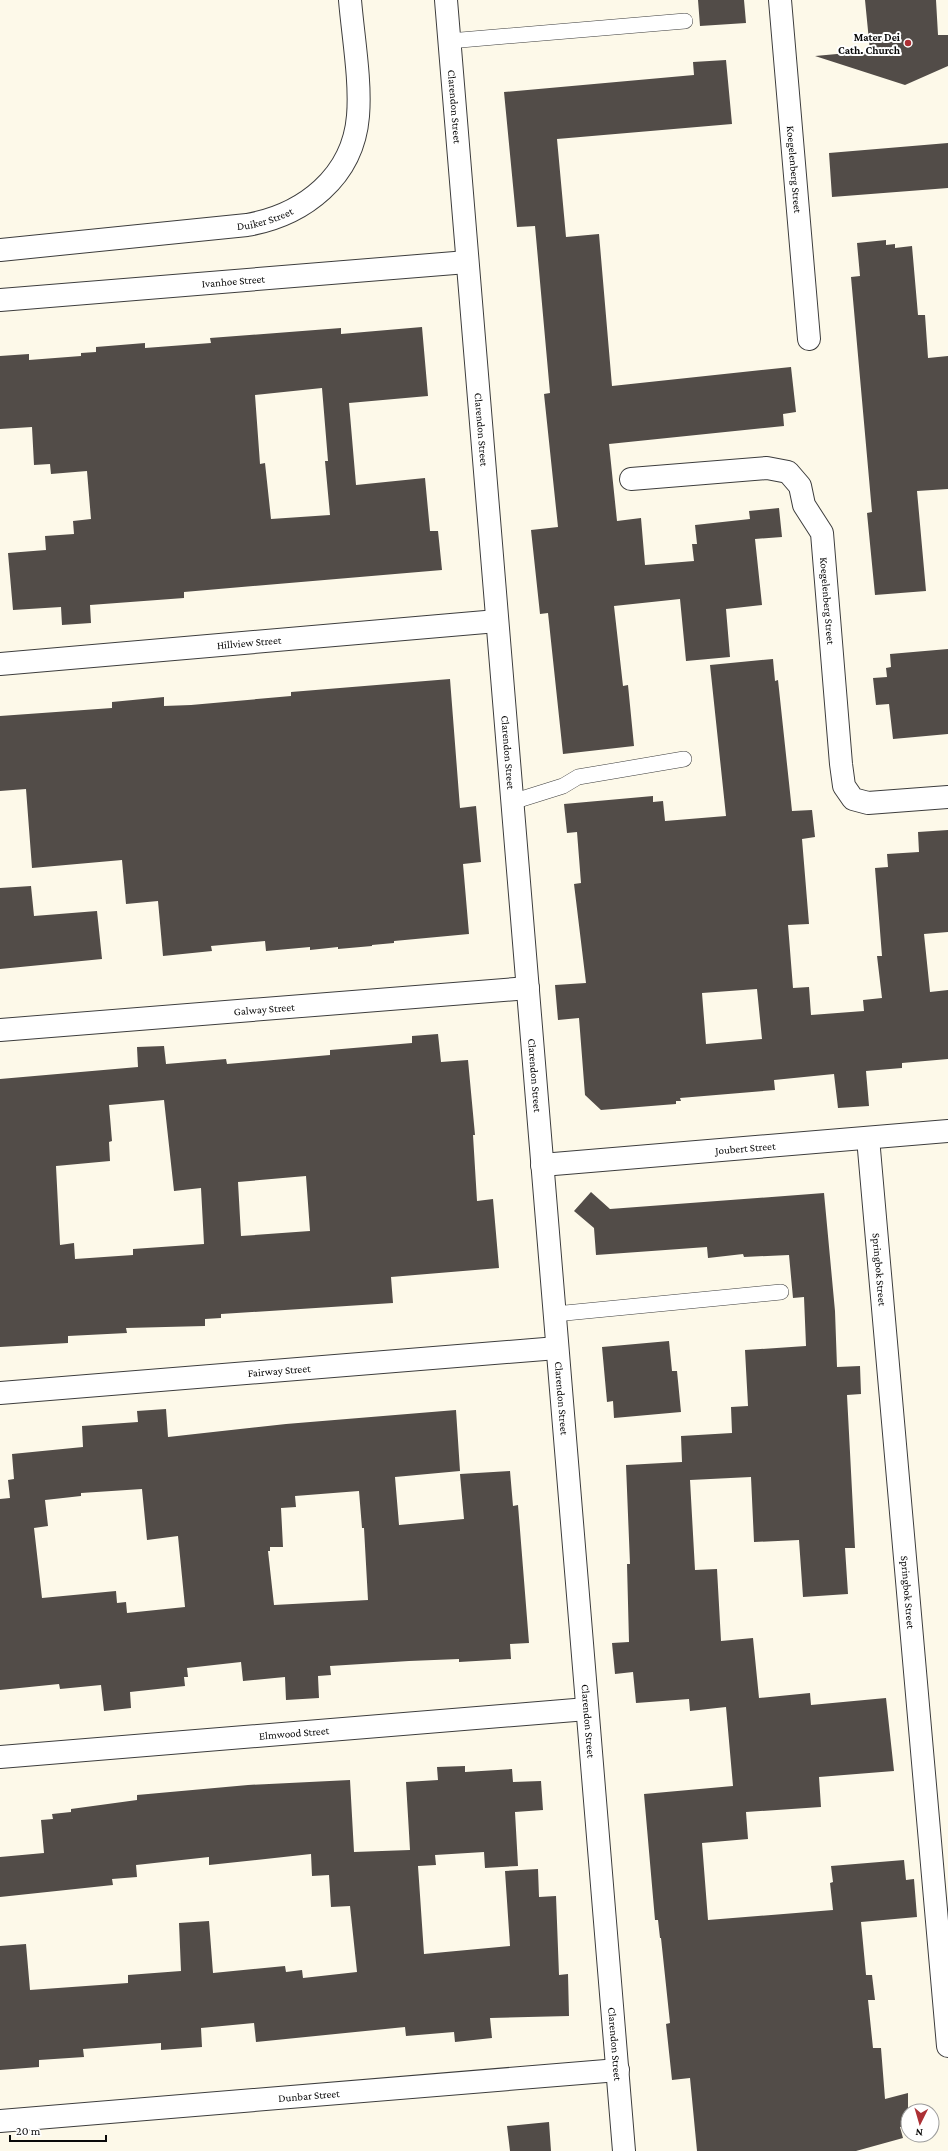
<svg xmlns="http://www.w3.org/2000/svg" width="948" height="2151" font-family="'Crimson Pro',serif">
	<rect width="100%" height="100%" fill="#fdf9e9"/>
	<!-- building -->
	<path fill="#524c48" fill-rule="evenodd" d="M 698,0 L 744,0 L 746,23 L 700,26 Z
		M 865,0 L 936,0 L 938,35 L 948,35 L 948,66 L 905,85 L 815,56 L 870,51 Z
		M 726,60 L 732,124 L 557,139 L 566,237 L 599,234 L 612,386 L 791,367 L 796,412 L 783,414 L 784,426 L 609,444 L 617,521 L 641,518 L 645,565 L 694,561 L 692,544 L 697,544 L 695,525 L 750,519 L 749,511 L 779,508 L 782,537 L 755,539 L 762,605 L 726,609 L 730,657 L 686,661 L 680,599 L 614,606 L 623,686 L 628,685 L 634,746 L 563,754 L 548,613 L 540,614 L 531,530 L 558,527 L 544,394 L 550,393 L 535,226 L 517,227 L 504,92 L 694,75 L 693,62 Z
		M 948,143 L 948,188 L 832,197 L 829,153 Z
		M 886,240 L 886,245 L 895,244 L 895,248 L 912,246 L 918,315 L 925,315 L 928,358 L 948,356 L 948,489 L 917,491 L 926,591 L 875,595 L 867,513 L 872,512 L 851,277 L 860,276 L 857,243 Z
		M 422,327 L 428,396 L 349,403 L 356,485 L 425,478 L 430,531 L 438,531 L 442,570 L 184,592 L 184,598 L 90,605 L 91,623 L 62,625 L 61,607 L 13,610 L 8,553 L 46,550 L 45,536 L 74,534 L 73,521 L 91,519 L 87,471 L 51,474 L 50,464 L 34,465 L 32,427 L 0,429 L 0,356 L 29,354 L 29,360 L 81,356 L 81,353 L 96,352 L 96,347 L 145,343 L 145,348 L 211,343 L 210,338 L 341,328 L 341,334 ZM 322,388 L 328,461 L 325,461 L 330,515 L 271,519 L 265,463 L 260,464 L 255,395 Z
		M 948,649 L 948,734 L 893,739 L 889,704 L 876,705 L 873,678 L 887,677 L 886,668 L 891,667 L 890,654 Z
		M 773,659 L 775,681 L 778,680 L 792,811 L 812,810 L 815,837 L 802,839 L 809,924 L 788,925 L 793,988 L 809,987 L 811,1015 L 864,1011 L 863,1000 L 882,998 L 877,956 L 882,956 L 875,868 L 888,867 L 887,854 L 919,852 L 918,832 L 948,830 L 948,932 L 924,934 L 930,992 L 948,990 L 948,1059 L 902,1063 L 902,1068 L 866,1071 L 869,1106 L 838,1108 L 834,1074 L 774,1080 L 775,1090 L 680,1098 L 681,1101 L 676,1101 L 676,1104 L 601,1110 L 585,1095 L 579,1018 L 558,1020 L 555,985 L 586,983 L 574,884 L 581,883 L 577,832 L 567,833 L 564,804 L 653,796 L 653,802 L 663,801 L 665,821 L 726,816 L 710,665 ZM 757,989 L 762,1039 L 706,1044 L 702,993 Z
		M 450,679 L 460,808 L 476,806 L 481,862 L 463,864 L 469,934 L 394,941 L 394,943 L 372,945 L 372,946 L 338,949 L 338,947 L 310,950 L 310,947 L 266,951 L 265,941 L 211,946 L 212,951 L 163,956 L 158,901 L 126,904 L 122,860 L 32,868 L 26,789 L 0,791 L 0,716 L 112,708 L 112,702 L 164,697 L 164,706 L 191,705 L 291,696 L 291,692 Z
		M 31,886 L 34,916 L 97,911 L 102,959 L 0,969 L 0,888 Z
		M 438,1034 L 441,1062 L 468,1060 L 475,1135 L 473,1135 L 477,1201 L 493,1199 L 499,1268 L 391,1277 L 393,1303 L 221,1314 L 221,1318 L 205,1319 L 205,1326 L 126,1328 L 127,1333 L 68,1336 L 68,1343 L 0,1347 L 0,1079 L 138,1067 L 137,1047 L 164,1046 L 166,1064 L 226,1059 L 227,1064 L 330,1055 L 330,1050 L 412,1043 L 412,1036 ZM 164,1100 L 174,1191 L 201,1188 L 204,1244 L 133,1249 L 133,1255 L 75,1259 L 74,1243 L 60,1245 L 56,1166 L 110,1161 L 109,1142 L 112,1141 L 109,1105 ZM 306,1176 L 310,1231 L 241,1236 L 238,1182 Z
		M 591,1192 L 610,1209 L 824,1193 L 835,1311 L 837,1367 L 860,1366 L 861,1394 L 847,1395 L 855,1548 L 845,1548 L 848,1594 L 803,1597 L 799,1540 L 754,1542 L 751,1477 L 690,1480 L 695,1570 L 717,1569 L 721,1641 L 753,1638 L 759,1698 L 810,1693 L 811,1705 L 886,1698 L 894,1771 L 819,1777 L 821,1807 L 746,1812 L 748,1839 L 702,1843 L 708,1920 L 833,1910 L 830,1883 L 833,1882 L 831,1866 L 904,1860 L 906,1880 L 914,1879 L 917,1917 L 861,1922 L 866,1975 L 872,1975 L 875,2000 L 868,2000 L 873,2048 L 881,2048 L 885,2099 L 908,2093 L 908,2125 L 900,2127 L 903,2138 L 856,2151 L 697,2151 L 690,2078 L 672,2080 L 666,2024 L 670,2023 L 661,1938 L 660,1938 L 658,1920 L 655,1920 L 644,1794 L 733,1786 L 726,1707 L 690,1711 L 689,1699 L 636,1703 L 633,1672 L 615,1674 L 612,1643 L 629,1642 L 627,1564 L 630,1564 L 626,1465 L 682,1462 L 681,1436 L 732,1433 L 731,1407 L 748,1406 L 745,1350 L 806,1346 L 804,1297 L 793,1298 L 789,1255 L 744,1257 L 743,1254 L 708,1258 L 707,1247 L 596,1255 L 594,1228 L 574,1211 Z
		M 669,1341 L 672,1371 L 677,1371 L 681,1412 L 614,1418 L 613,1401 L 607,1402 L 602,1347 Z
		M 166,1409 L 168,1437 L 286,1424 L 456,1410 L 460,1471 L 395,1477 L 399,1525 L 464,1519 L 460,1474 L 510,1471 L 513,1506 L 518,1505 L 529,1643 L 510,1644 L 511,1659 L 459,1662 L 459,1659 L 409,1661 L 330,1666 L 331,1675 L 318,1676 L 319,1698 L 286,1700 L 285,1677 L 243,1681 L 241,1662 L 187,1668 L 188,1677 L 184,1677 L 185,1686 L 130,1692 L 131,1708 L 104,1711 L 101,1685 L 60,1689 L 59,1684 L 0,1690 L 0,1499 L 10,1498 L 8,1480 L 14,1479 L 12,1454 L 83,1447 L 82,1426 L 138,1422 L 137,1411 ZM 142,1489 L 147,1540 L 178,1536 L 185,1607 L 127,1613 L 126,1602 L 117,1603 L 116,1591 L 42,1598 L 34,1528 L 48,1526 L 45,1500 L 81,1496 L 81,1493 ZM 359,1491 L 362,1528 L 364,1528 L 368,1600 L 274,1605 L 268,1551 L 270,1551 L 270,1547 L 283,1547 L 281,1508 L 296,1507 L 295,1496 Z
		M 465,1766 L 465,1772 L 512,1769 L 513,1782 L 541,1781 L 543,1810 L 515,1812 L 518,1866 L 485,1868 L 484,1852 L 435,1855 L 436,1865 L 418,1866 L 424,1954 L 510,1946 L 505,1871 L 538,1869 L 539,1897 L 556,1896 L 559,1975 L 568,1974 L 569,2016 L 490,2018 L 492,2038 L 455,2042 L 454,2032 L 406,2036 L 405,2027 L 256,2042 L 254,2023 L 201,2028 L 202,2047 L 161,2050 L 161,2043 L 83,2049 L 84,2057 L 39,2060 L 39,2067 L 0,2070 L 0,1946 L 26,1944 L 30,1990 L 128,1983 L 128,1975 L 181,1971 L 179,1923 L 209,1921 L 213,1973 L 285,1966 L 286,1972 L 302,1970 L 303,1978 L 357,1972 L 350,1906 L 331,1907 L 329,1875 L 312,1876 L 311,1854 L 209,1865 L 209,1857 L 136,1865 L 137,1877 L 112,1879 L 113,1885 L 0,1897 L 0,1857 L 44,1853 L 41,1820 L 53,1819 L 52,1814 L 71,1812 L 71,1809 L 137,1800 L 137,1795 L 248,1785 L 350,1780 L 354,1852 L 410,1850 L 406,1782 L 438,1780 L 437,1767 Z
		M 549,2122 L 551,2151 L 510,2151 L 507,2126 Z"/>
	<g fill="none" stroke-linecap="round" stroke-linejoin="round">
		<!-- service casing -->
		<g stroke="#3d3d3d" stroke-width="16">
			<path id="service" d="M 449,41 L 685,21
				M 512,802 L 563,786 L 578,777 L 684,759
				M 555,1314 L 781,1292"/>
		</g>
		<!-- minor casing -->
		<g stroke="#3d3d3d" stroke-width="24">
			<g id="minor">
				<path id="s1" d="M 446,0 L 624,2151"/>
				<path id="s2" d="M 780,0 L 809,339"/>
				<path id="s3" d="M 0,250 L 247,225 C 304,215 353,177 358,116 C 361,81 353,36 350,0"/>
				<path id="s4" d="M 0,300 L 467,262"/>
				<path id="s5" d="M 631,479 L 767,468 L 788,472 L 800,486 L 804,505 L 822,533 L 841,764 L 844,786 L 853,799 L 868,803 L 948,797"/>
				<path id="s6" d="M 0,664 L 497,621"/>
				<path id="s7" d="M 0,1030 L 528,988"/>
				<path id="s8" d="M 868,1138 L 948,2046"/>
				<path id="s9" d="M 542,1165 L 948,1131"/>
				<path id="s10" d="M 0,1393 L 557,1348"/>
				<path id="s11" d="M 0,1757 L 587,1709"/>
				<path id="s12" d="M 0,2121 L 618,2070"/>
			</g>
		</g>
		<!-- service -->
		<use href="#service" stroke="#fff" stroke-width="15"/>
		<!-- minor -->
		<use href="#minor" stroke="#fff" stroke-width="22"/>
	</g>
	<!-- markers -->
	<circle fill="#ac3035" stroke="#fff" stroke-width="1.5" cx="908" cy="43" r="4"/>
	<g text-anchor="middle" stroke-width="4" stroke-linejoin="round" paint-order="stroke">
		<!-- poi labels -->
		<g font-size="11" font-weight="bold" fill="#0a0a0a" stroke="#fff" text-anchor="end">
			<text x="900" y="41">Mater Dei<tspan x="900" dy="13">Cath. Church</tspan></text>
		</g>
		<!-- street labels -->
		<g font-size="11" fill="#0a0a0a" stroke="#fff">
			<text dy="4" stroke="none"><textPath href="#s1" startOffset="107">Clarendon Street</textPath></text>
			<text dy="4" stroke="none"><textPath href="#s2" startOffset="170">Koegelenberg Street</textPath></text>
			<text dy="4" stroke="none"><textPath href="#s3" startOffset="267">Duiker Street</textPath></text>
			<text dy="4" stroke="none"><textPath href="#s4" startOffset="234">Ivanhoe Street</textPath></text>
			<text dy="4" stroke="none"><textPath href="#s1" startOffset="431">Clarendon Street</textPath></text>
			<text dy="4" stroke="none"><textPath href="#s5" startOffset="297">Koegelenberg Street</textPath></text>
			<text dy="4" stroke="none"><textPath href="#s6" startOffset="250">Hillview Street</textPath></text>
			<text dy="4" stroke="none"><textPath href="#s1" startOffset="755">Clarendon Street</textPath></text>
			<text dy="4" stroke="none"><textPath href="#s7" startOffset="265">Galway Street</textPath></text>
			<text dy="4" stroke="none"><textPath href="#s1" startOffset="1079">Clarendon Street</textPath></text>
			<text dy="4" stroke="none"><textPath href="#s9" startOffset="204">Joubert Street</textPath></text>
			<text dy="4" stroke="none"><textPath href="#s8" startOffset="132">Springbok Street</textPath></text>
			<text dy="4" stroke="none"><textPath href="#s10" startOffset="280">Fairway Street</textPath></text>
			<text dy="4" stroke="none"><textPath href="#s1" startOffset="1403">Clarendon Street</textPath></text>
			<text dy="4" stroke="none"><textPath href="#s8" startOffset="456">Springbok Street</textPath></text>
			<text dy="4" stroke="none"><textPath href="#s1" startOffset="1727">Clarendon Street</textPath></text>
			<text dy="4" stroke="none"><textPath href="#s11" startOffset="295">Elmwood Street</textPath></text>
			<text dy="4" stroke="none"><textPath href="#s1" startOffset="2051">Clarendon Street</textPath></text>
			<text dy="4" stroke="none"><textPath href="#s12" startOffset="310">Dunbar Street</textPath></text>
		</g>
	</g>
	<!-- north arrow -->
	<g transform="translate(920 2123) rotate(185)"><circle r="19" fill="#ffffff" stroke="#9d9d9d"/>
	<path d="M0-3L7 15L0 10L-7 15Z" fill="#ac3035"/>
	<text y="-6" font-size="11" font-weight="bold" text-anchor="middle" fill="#0a0a0a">N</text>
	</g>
	<!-- scale -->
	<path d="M10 2135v6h96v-6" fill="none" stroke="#0a0a0a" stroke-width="2"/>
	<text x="16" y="2135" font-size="12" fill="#0a0a0a" stroke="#ffffff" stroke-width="3" paint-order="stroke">20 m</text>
</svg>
